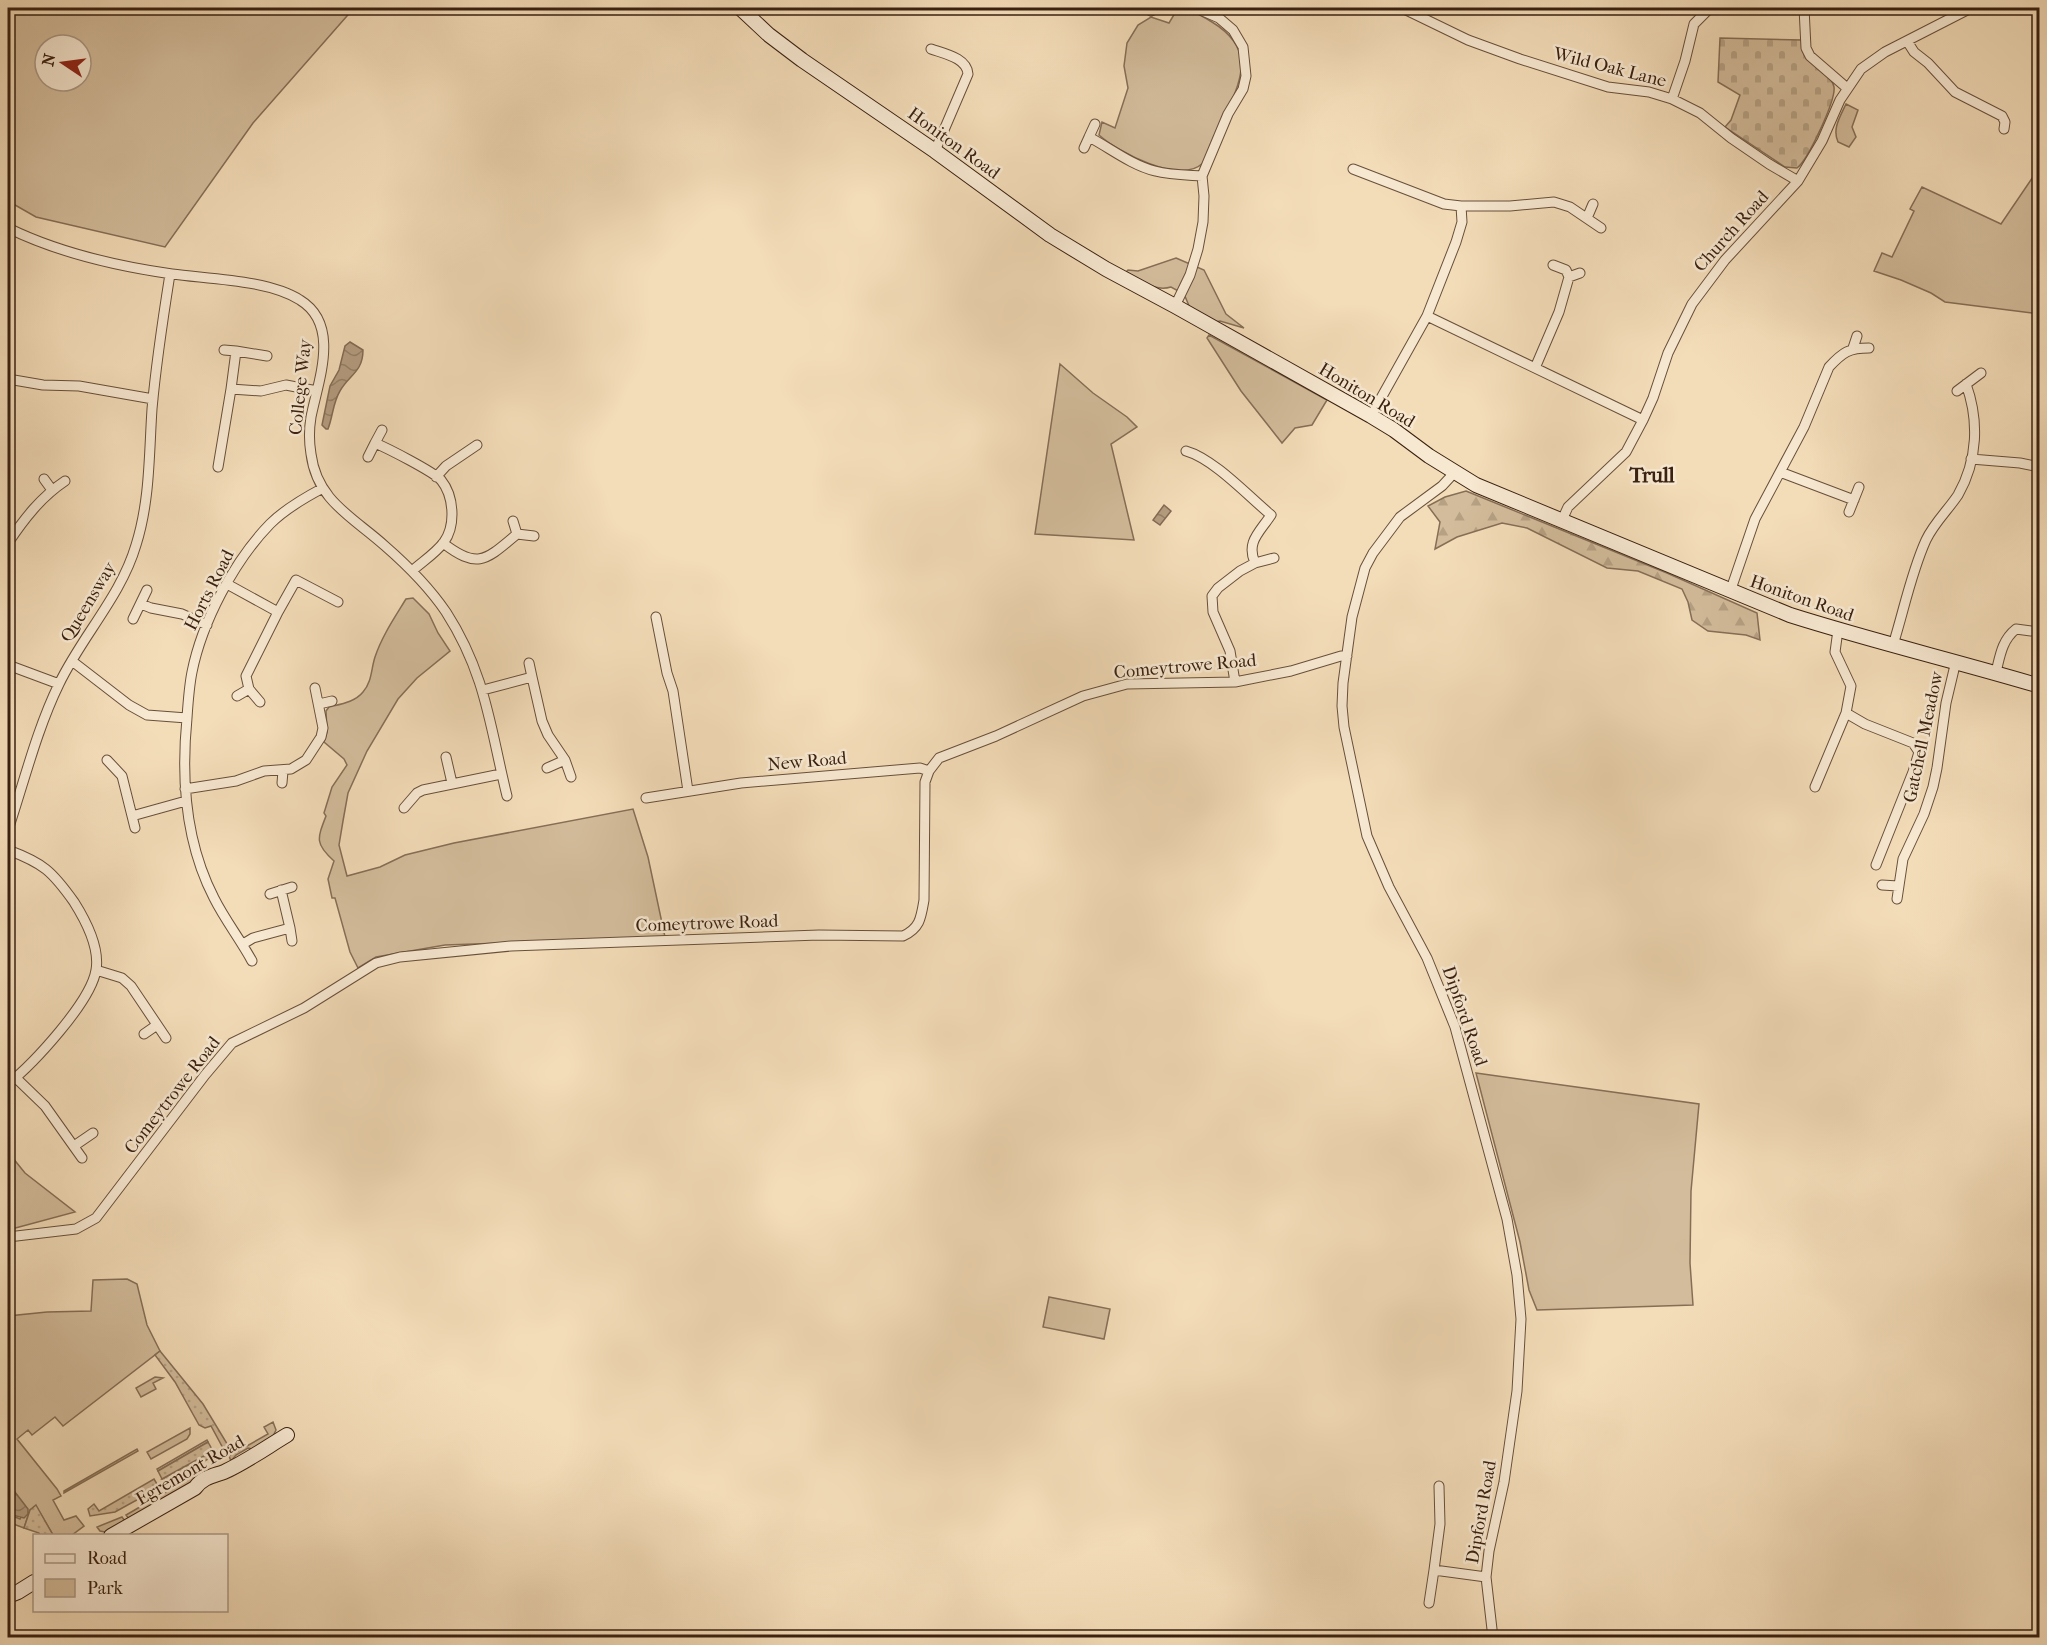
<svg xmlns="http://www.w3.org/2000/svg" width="2047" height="1645" font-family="'IM FELL French Canon',serif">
	<defs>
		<pattern id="forest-firs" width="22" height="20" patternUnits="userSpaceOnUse" patternTransform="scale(1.5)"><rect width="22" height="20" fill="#d3bc9b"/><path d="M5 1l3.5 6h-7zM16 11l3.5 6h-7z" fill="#b6a184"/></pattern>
		<pattern id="cemetery-stones" width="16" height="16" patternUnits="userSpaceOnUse" patternTransform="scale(1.5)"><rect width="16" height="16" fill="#d3bc9b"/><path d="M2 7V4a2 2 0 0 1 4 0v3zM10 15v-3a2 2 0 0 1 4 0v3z" fill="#b6a184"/></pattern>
		<pattern id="garden-dots" width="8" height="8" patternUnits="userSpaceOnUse" patternTransform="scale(1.5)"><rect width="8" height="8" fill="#d3bc9b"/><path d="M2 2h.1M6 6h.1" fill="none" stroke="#b6a184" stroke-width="1.8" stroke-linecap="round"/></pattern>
		<pattern id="water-waves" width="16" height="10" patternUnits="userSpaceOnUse" patternTransform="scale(1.5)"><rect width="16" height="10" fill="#b49c7f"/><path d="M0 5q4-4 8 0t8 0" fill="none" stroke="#937f67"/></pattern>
	</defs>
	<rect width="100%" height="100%" fill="#f3dcb8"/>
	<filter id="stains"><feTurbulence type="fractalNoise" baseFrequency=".00333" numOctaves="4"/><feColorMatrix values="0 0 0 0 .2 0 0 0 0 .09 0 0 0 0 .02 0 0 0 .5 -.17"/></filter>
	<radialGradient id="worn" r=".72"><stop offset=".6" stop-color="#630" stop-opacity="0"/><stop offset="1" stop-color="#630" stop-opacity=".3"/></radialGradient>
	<!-- green -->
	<path fill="#d3bc9b" stroke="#866e56" stroke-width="1.5" fill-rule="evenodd" d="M 8,8 L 354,8 L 253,123 L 165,247 L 36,217 L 8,201 ZM 45,45 L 81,45 L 81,81 L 45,81 Z
		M 1178,8 C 1189,7 1203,17 1212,22 C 1253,47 1244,75 1227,111 C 1219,128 1211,146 1203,163 C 1180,185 1118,152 1099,135 L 1102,122 L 1115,128 L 1128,88 L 1124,66 L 1127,43 L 1138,25 L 1151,17 L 1169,23 Z
		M 1846,104 L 1858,110 L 1852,127 L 1856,137 L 1849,147 L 1838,142 C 1832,129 1840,117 1846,104 Z
		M 2039,168 L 2039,314 L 1945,302 L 1931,293 L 1901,280 L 1874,271 L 1882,253 L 1892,257 L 1914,211 L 1910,209 L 1922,187 L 2001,224 Z
		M 1176,258 L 1204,270 L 1226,314 L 1244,328 L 1220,321 L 1215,322 L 1190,308 L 1184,294 L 1171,287 C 1154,292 1140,280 1126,272 L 1128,270 L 1138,271 Z
		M 1209,335 L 1327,400 L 1312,425 L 1295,428 L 1282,443 L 1241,391 L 1207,338 Z
		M 1060,364 L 1093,393 L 1127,417 L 1137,427 L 1111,444 L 1134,540 L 1035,534 Z
		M 413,598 L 429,614 L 438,633 L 450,651 L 417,678 L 398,699 L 367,751 L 348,793 L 343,821 L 339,845 L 347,876 L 380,867 L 405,855 L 454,843 L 633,809 L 648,857 L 665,937 L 445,945 L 376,957 L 358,968 L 350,952 L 335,898 L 332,898 L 328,879 L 334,861 C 315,844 317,839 326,816 L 324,813 L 332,787 L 347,765 L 344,759 L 324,742 L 327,732 L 326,711 L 329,707 C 341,704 355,702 363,692 C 372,682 371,669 375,657 C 382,636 395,617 406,599 Z
		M 1476,1073 L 1699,1104 L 1691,1191 L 1690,1263 L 1693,1305 L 1537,1310 L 1529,1290 L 1520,1242 Z
		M 8,1152 L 25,1173 L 75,1212 L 8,1230 Z
		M 127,1279 L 137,1284 L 147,1325 L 160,1351 L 63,1426 L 55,1417 L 32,1435 L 28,1430 L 17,1439 L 57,1489 L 61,1496 L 53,1500 L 64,1520 L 76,1516 L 84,1526 L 72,1535 L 53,1535 L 36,1506 L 30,1510 L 24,1528 L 8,1522 L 8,1514 L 20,1519 L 26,1508 L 8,1483 L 8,1316 L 47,1312 L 91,1311 L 93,1280 Z
		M 1049,1297 L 1110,1309 L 1104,1339 L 1043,1327 Z
		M 155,1377 L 163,1378 L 153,1383 L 156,1389 L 141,1397 L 136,1388 Z
		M 273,1422 L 276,1430 L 272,1438 L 252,1449 L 248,1448 L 236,1455 L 231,1461 L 229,1456 L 268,1434 L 264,1427 Z
		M 190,1428 L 190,1434 L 187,1439 L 151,1459 L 147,1452 Z
		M 207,1440 L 208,1442 L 158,1471 L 157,1469 Z
		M 213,1451 L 215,1455 L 170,1481 L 162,1479 Z
		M 200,1472 L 205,1476 L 129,1519 L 126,1515 Z
		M 122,1517 L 125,1521 L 105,1532 L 100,1531 L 97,1527 Z"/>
	<!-- forest -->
	<path fill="url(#forest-firs)" stroke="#866e56" stroke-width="1.5" d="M 1466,491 L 1667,573 L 1757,613 L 1760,640 L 1746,635 L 1708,631 L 1692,620 L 1688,602 L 1682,589 L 1638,571 L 1607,568 L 1527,528 L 1502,523 L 1457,537 L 1435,549 L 1440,522 L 1428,506 L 1445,497 Z"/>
	<!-- cemetery -->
	<path fill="url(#cemetery-stones)" stroke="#866e56" stroke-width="1.5" d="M 1720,38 L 1802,40 L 1803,51 L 1805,55 C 1814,64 1831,74 1834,87 C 1836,100 1808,160 1797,168 L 1785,167 L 1725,127 L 1731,120 L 1740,95 L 1718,82 Z"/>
	<!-- garden -->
	<path fill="url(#garden-dots)" stroke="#866e56" stroke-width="1.5" d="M 160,1351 L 203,1404 L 229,1447 L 224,1450 L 211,1426 L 205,1428 L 199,1425 L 175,1382 L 155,1355 Z
		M 208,1442 L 213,1451 L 162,1479 L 158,1471 Z
		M 137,1449 L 138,1451 L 64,1493 L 64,1491 Z
		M 154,1479 L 157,1484 L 155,1490 L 115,1512 L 90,1516 L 88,1509 L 94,1504 L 99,1511 Z
		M 36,1505 L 53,1535 L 40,1535 L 39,1533 L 24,1528 L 30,1510 Z"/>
	<!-- water -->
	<path fill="url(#water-waves)" stroke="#836a53" stroke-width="1.5" d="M 350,342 L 363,350 C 363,372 349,375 340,391 C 333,402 333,416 328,429 L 326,429 L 322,425 L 330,386 L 339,370 L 345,346 Z
		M 1164,505 L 1171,511 L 1160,525 L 1153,520 Z
		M 8,1483 L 28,1509 L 28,1514 L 24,1518 L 8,1514 Z"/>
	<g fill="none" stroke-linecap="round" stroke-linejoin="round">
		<!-- street casing -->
		<g stroke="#684f3a" stroke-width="11">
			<path id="street" d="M 1402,8 L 1468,40 L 1520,59 L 1608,87 L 1649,92 L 1672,99 L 1700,113 L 1731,138 L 1769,164 L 1798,181
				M 1804,8 L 1806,48 L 1810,56 L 1847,88
				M 1151,11 L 1157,8
				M 1907,41 L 1914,52 L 1928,63 L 1955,92 L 2002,116 L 2005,122 L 2004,129
				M 931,49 C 945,54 967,58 968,74 L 935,151
				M 1672,99 L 1685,61 L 1694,24 L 1710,8
				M 1089,137 L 1095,124
				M 1084,148 L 1089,137 C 1110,148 1131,165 1155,171 C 1170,175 1186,175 1202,176
				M 1353,169 L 1444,204 L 1461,206 L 1462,222 L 1456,242 L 1427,316 L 1371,416
				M 1461,206 L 1510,206 L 1554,202 L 1570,207 L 1601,228
				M 1587,218 L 1593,204
				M 8,228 C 59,253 116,266 172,274 C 209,279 269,280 300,300 C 341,325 318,381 311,417 C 309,429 309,442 311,454 C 317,501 353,517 385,546 C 408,566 429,587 446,612 C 486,674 490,727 507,796
				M 1553,265 L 1566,270 L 1569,277 L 1580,273
				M 1175,306 L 1190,275 L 1198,249 L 1203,222 L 1204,196 L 1202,176 L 1228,114 L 1243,89 L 1246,76 L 1243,47 L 1233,30 L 1219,18 L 1196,8
				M 1427,316 L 1643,420
				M 1853,348 L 1857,336
				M 224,350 L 236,351
				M 1535,368 L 1559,312 L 1569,277
				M 8,379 L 43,385 L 79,386 L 153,399
				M 231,389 L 236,351 L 267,356
				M 1957,391 L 1981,373
				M 382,430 L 375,443 C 389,449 432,471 441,480 C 454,496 456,525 444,542 C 436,553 422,562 412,571
				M 1186,451 C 1214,459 1248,496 1271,515 C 1259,533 1246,542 1255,563
				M 368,457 L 375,443
				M 1971,459 L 2020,463 L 2040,467
				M 218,467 L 231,389 L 261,391 L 286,385 L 317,391
				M 1455,472 L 1442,486 L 1400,517 L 1373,553 L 1365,568 L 1352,617 L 1343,683 L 1342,706 L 1344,727 L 1367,836 L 1389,887 L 1427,958 L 1455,1027 L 1507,1219 L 1517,1275 L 1521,1319 L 1517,1391 L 1504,1482 L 1489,1551 L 1486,1577 L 1493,1638
				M 1780,472 L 1854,500
				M 436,477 L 446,466 L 477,445
				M 44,479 L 52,490
				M 1849,512 L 1859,487
				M 1562,520 L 1568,507 L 1626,452 L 1643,420 L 1653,398 L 1668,353 L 1692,304 L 1725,260 L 1798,181 L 1822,141 L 1840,100 L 1861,69 L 1885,52 L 1971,8
				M 513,521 L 517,534
				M 8,543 C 24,519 41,497 65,481
				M 443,543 C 478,570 486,560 517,534 L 534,536
				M 227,584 L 278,612 L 246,676 L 249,689
				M 1730,592 L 1755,519 L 1804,427 L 1829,367 C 1843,352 1849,348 1869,348
				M 141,604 L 151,608 L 182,614 L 207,625
				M 278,612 L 296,580 L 338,602
				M 656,617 L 667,673 L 673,691 L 688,791
				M 133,619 L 147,590
				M 1838,630 L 1835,652 L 1851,686 L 1846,713 L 1865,724 L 1913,743 L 1919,752 L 1913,772 L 1876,865
				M 1893,645 C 1904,610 1911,573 1926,540 C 1934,523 1948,510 1958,495 C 1978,460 1979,420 1966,384
				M 72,661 L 129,705 L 147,715 L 187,718 C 188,703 189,687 192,672 C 202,622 234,561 270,524 C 285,509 304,498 323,488
				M 529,663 L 532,677
				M 8,665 L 59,684
				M 1996,672 C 2000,656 2002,640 2016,629 L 2031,631
				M 1235,682 L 1230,651 L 1213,612 L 1212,596 L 1218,588 L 1240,571 L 1255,563 L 1274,558
				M 483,690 L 532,677 L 542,721 L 548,735 L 565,760 L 571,777
				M 237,696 L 249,689 L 260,702
				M 319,704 L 332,701
				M 187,718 C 181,779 185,842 214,898 C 225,920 240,939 252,961
				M 446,757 L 452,783
				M 107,760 L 122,776 L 132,816 L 186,801
				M 547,768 L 565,760
				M 282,783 L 283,771
				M 1815,787 L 1846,713
				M 185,789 L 236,781 L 264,771 L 291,769 L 306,760 L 321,737 L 323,728 L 315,688
				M 646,798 L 741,783 L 920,768 L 929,771
				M 404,808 L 417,793 L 423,790 L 501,774
				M 132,816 L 135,828
				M 8,830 C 24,782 37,729 59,684 C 82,636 121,596 136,545 C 150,501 149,454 152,409 C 156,364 163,318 170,274
				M 8,850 C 43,863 52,871 74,902 C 86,921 100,947 96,970 C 91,1002 33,1064 8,1084
				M 1882,885 L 1898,886
				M 270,894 L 292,887
				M 1897,899 L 1903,859 L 1924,814 L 1933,787 L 1937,768 L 1946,703 L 1956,661
				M 290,928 L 292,941
				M 243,944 L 253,938 L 290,928 L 281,890
				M 96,970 L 122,978 L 131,986 L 166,1038
				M 144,1034 L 157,1025
				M 16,1078 L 45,1106 L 82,1158
				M 74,1146 L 93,1133
				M 8,1237 L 76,1229 L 96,1218 L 205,1075 L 232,1043 L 304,1008 L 376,963 L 400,957 L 511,946 L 819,935 L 903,936 C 920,928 921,918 924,900 L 925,782 L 929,771 L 939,758 L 996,736 L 1083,696 L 1127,684 L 1235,682 L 1291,671 L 1341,656 L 1347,656
				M 1439,1486 L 1440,1524 L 1434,1570 L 1486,1577
				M 1429,1603 L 1434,1570"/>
		</g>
		<!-- secondary casing -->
		<g stroke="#392010" stroke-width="16">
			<path id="secondary" d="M 740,8 L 769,35 L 802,60 L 935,151 L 1050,235 L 1106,269 L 1175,306 L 1371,416 L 1394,430 L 1429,456 L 1476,485 L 1790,615 C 1872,641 1956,661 2040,686
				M 111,1536 L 195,1488 C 203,1477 213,1476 224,1472 C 246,1462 267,1447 287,1435
				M 8,1596 L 18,1592 L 34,1582"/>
		</g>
		<!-- street -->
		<use href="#street" stroke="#f7e8d1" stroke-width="9"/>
		<!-- secondary -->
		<use href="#secondary" stroke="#f7e8d1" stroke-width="14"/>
	</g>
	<g text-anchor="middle" stroke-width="5" stroke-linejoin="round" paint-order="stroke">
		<!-- street labels -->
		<g font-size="18" fill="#392010" stroke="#f7e8d1">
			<text transform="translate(1610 67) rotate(14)" y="6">Wild Oak Lane</text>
			<text transform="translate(954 143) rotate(36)" y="6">Honiton Road</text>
			<text transform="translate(1731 231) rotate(-48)" y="6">Church Road</text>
			<text transform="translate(300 387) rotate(-84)" y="6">College Way</text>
			<text transform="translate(1367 395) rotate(31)" y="6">Honiton Road</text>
			<text transform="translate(209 590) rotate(-63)" y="6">Horts Road</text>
			<text transform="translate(1802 598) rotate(19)" y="6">Honiton Road</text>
			<text transform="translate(88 602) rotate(-59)" y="6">Queensway</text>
			<text transform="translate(1185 666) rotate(-5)" y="6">Comeytrowe Road</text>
			<text transform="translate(1923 737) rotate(-78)" y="6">Gatchell Meadow</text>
			<text transform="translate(807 761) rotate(-5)" y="6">New Road</text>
			<text transform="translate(707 923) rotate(-2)" y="6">Comeytrowe Road</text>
			<text transform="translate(1465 1016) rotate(71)" y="6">Dipford Road</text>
			<text transform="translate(172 1095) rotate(-52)" y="6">Comeytrowe Road</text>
			<text transform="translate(190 1470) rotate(-30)" y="6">Egremont Road</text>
			<text transform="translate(1481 1512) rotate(-80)" y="6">Dipford Road</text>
		</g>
		<!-- quarter labels -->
		<g font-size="21" font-weight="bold" fill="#392010" stroke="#f7e8d1">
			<text x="1652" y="482">Trull</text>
		</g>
	</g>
	<!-- margin -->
	<rect width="2047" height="1645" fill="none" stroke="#f3dcb8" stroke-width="30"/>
	<rect x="9" y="9" width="2029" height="1627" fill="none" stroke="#392010" stroke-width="3"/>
	<rect x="15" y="15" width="2017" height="1615" fill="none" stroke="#392010" stroke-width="1.5"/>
	<!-- legend -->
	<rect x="33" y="1534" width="195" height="78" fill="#f7e8d1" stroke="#ab9884" stroke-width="1.5"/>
	<rect x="45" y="1554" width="30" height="9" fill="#f7e8d1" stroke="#ab9884" stroke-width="1.5"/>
	<text x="87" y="1564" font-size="18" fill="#392010">Road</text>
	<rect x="45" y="1579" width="30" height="18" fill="#d3bc9b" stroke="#ab9884" stroke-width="1.5"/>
	<text x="87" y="1594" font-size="18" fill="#392010">Park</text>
	<!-- north arrow -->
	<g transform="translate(63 63) rotate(283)"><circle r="28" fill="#f7e8d1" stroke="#ab9884" stroke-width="1.5"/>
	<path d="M0-4.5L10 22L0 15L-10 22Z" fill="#8f2418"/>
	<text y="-9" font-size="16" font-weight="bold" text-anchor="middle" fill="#392010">N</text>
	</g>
	<rect width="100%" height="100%" filter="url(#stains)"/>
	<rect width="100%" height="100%" fill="url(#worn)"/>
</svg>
